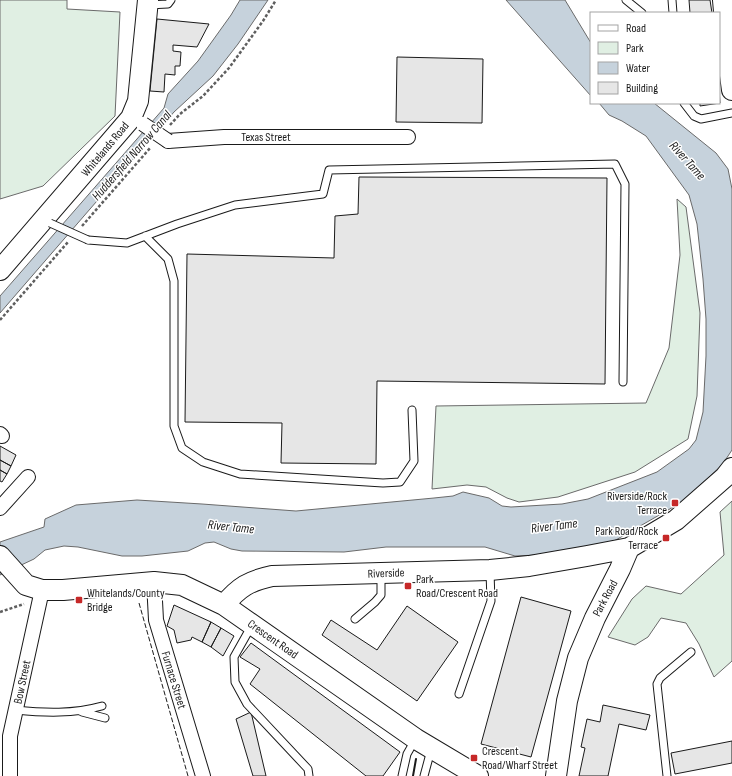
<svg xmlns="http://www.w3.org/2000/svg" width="732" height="776" font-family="'Sofia Sans Condensed',sans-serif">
	<rect width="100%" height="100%" fill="#fff"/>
	<!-- green -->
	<path fill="#e0efe3" stroke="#6a6a6a" d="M 0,0 L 67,0 L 67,9 L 120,12 L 115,116 L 43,186 L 0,199 Z
		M 677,199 L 686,207 L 700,313 L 697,396 L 688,439 L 635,472 L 558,497 L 519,502 L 507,498 L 486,487 L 467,485 L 432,489 L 436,406 L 646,403 L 669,348 L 680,255 Z
		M 732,501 L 732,661 L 714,677 L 699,644 L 686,623 L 661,618 L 648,637 L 635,645 L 608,637 L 632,599 L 646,586 L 681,594 L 724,555 L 720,512 Z"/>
	<!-- water -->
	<path fill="#c6d2dc" stroke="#6a6a6a" d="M 240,0 L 268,0 L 238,44 L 213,76 L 174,112 L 0,313 L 0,296 L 164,108 L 168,94 L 198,61 L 231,15 Z
		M 506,0 L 565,0 L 591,43 L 591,96 Z
		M 599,103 L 654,103 L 716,153 L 728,169 L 732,189 L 732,450 L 722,465 L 682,502 L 614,541 L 558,554 L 515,556 L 485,547 L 386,547 L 344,552 L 242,551 L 231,549 L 214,542 L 205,543 L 188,551 L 142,556 L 122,556 L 78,547 L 64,546 L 45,550 L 34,559 L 0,575 L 0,542 L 44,527 L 45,519 L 76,505 L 137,500 L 202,504 L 296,511 L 434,498 L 453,496 L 463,492 L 489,498 L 502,506 L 511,507 L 562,504 L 588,499 L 657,472 L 689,449 L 696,440 L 703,412 L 706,356 L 706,319 L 703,279 L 697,224 L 689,195 L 646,136 L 622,121 L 609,115 Z"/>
	<!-- building -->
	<path fill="#e6e6e6" stroke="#1a1a1a" d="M 689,0 L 710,0 L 712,13 L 690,13 Z
		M 157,19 L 209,24 L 197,47 L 173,45 L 173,51 L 181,52 L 180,66 L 175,66 L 175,75 L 165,74 L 164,92 L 150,91 Z
		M 397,57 L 483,59 L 482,123 L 396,122 Z
		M 719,89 L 720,103 L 700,106 L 700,103 L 719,103 Z
		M 359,177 L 607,178 L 605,384 L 377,381 L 376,464 L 281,463 L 282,423 L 185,422 L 187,254 L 334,258 L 335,216 L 358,214 Z
		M 0,446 L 16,455 L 11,466 L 0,460 Z
		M 0,460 L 11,466 L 7,474 L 0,470 Z
		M 0,470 L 7,474 L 2,482 L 0,481 Z
		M 521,597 L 571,611 L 531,757 L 481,744 Z
		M 174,605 L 211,622 L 202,642 L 192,637 L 191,640 L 177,643 L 174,630 L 167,626 Z
		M 407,606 L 458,642 L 417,701 L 322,635 L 331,620 L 377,650 Z
		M 211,622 L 221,628 L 211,647 L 202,642 Z
		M 221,628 L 234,636 L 223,656 L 211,647 Z
		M 251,643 L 400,752 L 383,776 L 366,776 L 250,684 L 260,669 L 240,657 Z
		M 603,705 L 650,715 L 646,730 L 619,724 L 608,776 L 579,776 L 585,748 L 581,747 L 587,719 L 600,722 Z
		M 251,712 L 266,776 L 253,776 L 236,719 Z
		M 732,741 L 732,763 L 675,774 L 671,753 Z"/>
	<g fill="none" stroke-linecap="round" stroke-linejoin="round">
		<!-- lane casing -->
		<g stroke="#1a1a1a" stroke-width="9">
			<path id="lane" d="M 626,0 L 642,13
				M 672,0 L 673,13
				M 148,5 L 168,4 L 171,0
				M 684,103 L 694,116 L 701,119 L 732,113
				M 145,236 L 168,259 L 174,281 L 174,426 L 182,448 L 203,462 L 240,474 L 383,483 L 400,482 L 414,461 L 412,410
				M 88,240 L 127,243 L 177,224 L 235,205 L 323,194 L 329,170 L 615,164 L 625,184 L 623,382
				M 355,619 L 375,602 L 381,595 L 381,574
				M 252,625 L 234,657 L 235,682 L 247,704 L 308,769 L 309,776
				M 459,694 L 491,601 L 490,572
				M 16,710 C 45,713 73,714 102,706
				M 82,712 L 105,718
				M 402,776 L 407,754 L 415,740
				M 424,776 L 431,750
				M 667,776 L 657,684 L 660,678 L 691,652"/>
		</g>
		<!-- street casing -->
		<g stroke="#1a1a1a" stroke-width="16">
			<path id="street" d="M 168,141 L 224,137 L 408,137
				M 0,434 L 2,436
				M 0,508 L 28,477
				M 154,582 L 156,620 L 203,776
				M 10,776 L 10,736 L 42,590"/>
		</g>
		<!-- secondary casing -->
		<g stroke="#1a1a1a" stroke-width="22">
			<path id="secondary" d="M 723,0 L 729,68 L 732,90
				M 0,270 L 131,118 L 138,101 L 148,0
				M 0,556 L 26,585 L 42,590 L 63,590 L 154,582 L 182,585 L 224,605 L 416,739 L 478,776
				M 224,605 C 239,587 249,581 272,576 L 490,570 L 529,566 L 587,556 L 629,548
				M 556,776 L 567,701 L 578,658 L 595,618 L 620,569 L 629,548 L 676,520 L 725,477 L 732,468"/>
		</g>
		<!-- path -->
		<path stroke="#5f5f5f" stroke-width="2.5" stroke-dasharray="3 2" stroke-linecap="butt" d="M 170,125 L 180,114 L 203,96 L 229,68 L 263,21 L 276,0
			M 82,226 L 151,147
			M 0,320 L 68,242
			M 0,612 L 24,604"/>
		<!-- lane -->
		<use href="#lane" stroke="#fff" stroke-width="7"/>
		<!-- street -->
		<use href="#street" stroke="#fff" stroke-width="14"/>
		<!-- secondary -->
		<use href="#secondary" stroke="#fff" stroke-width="20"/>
		<!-- lane-bridge casing -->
		<g stroke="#1a1a1a" stroke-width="9" stroke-linecap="butt">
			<path id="lane-bridge" d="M 50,223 L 88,240"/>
		</g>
		<!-- street-bridge casing -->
		<g stroke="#1a1a1a" stroke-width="16" stroke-linecap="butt">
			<path id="street-bridge" d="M 143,124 L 168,141"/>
		</g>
		<!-- lane-bridge -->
		<use href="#lane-bridge" stroke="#fff" stroke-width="7"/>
		<!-- street-bridge -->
		<use href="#street-bridge" stroke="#fff" stroke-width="14"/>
		<!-- fence -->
		<path stroke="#1a1a1a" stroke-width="1" stroke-dasharray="5 2" stroke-linecap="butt" d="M 139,603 L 188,776"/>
		<!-- wall -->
		<path stroke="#1a1a1a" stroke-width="2" d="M 413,776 L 416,759"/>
	</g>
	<!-- markers -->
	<g fill="#c62828" stroke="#fff" stroke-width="1.5">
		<rect x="671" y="499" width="8" height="8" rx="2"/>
		<rect x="662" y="534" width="8" height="8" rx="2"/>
		<rect x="404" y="582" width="8" height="8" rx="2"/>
		<rect x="75" y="596" width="8" height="8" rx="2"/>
		<rect x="470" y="754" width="8" height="8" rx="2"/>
	</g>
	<g text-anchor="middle" stroke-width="3" stroke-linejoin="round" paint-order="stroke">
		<!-- street labels -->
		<g font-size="12" fill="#1a1a1a" stroke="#fff">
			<text x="266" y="141">Texas Street</text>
			<text transform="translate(105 149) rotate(-50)" y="4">Whitelands Road</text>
			<text transform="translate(386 573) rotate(-2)" y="4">Riverside</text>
			<text transform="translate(605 598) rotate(-62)" y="4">Park Road</text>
			<text transform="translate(273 639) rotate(35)" y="4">Crescent Road</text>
			<text transform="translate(174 680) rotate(73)" y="4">Furnace Street</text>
			<text transform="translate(22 682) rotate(-78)" y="4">Bow Street</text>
		</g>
		<!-- poi labels -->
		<g font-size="12" fill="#1a1a1a" stroke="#fff" text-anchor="start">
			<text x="667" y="500" text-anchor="end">Riverside/Rock<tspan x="667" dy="14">Terrace</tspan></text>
			<text x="658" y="535" text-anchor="end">Park Road/Rock<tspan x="658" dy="14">Terrace</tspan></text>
			<text x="416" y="583">Park<tspan x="416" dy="14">Road/Crescent Road</tspan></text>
			<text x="87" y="597">Whitelands/County<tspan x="87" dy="14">Bridge</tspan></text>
			<text x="482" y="755">Crescent<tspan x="482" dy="14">Road/Wharf Street</tspan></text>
		</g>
		<!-- water labels -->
		<g font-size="13" font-style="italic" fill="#1a1a1a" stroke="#fff">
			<text transform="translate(131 155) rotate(-49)" y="5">Huddersfield Narrow Canal</text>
			<text transform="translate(688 160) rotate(48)" y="5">River Tame</text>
			<text transform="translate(554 525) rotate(-7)" y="5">River Tame</text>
			<text transform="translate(231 526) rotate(6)" y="5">River Tame</text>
		</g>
	</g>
	<!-- legend -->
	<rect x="590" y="12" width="130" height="92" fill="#ffffff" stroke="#a3a3a3"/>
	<rect x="598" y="25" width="20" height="6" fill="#ffffff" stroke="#a3a3a3"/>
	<text x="626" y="32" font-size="12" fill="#1a1a1a">Road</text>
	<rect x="598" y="42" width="20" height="12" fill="#e0efe3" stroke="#a3a3a3"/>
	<text x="626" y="52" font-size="12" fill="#1a1a1a">Park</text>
	<rect x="598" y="62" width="20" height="12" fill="#c6d2dc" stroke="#a3a3a3"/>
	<text x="626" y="72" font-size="12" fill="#1a1a1a">Water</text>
	<rect x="598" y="82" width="20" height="12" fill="#e6e6e6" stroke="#a3a3a3"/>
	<text x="626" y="92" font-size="12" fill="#1a1a1a">Building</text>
</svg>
